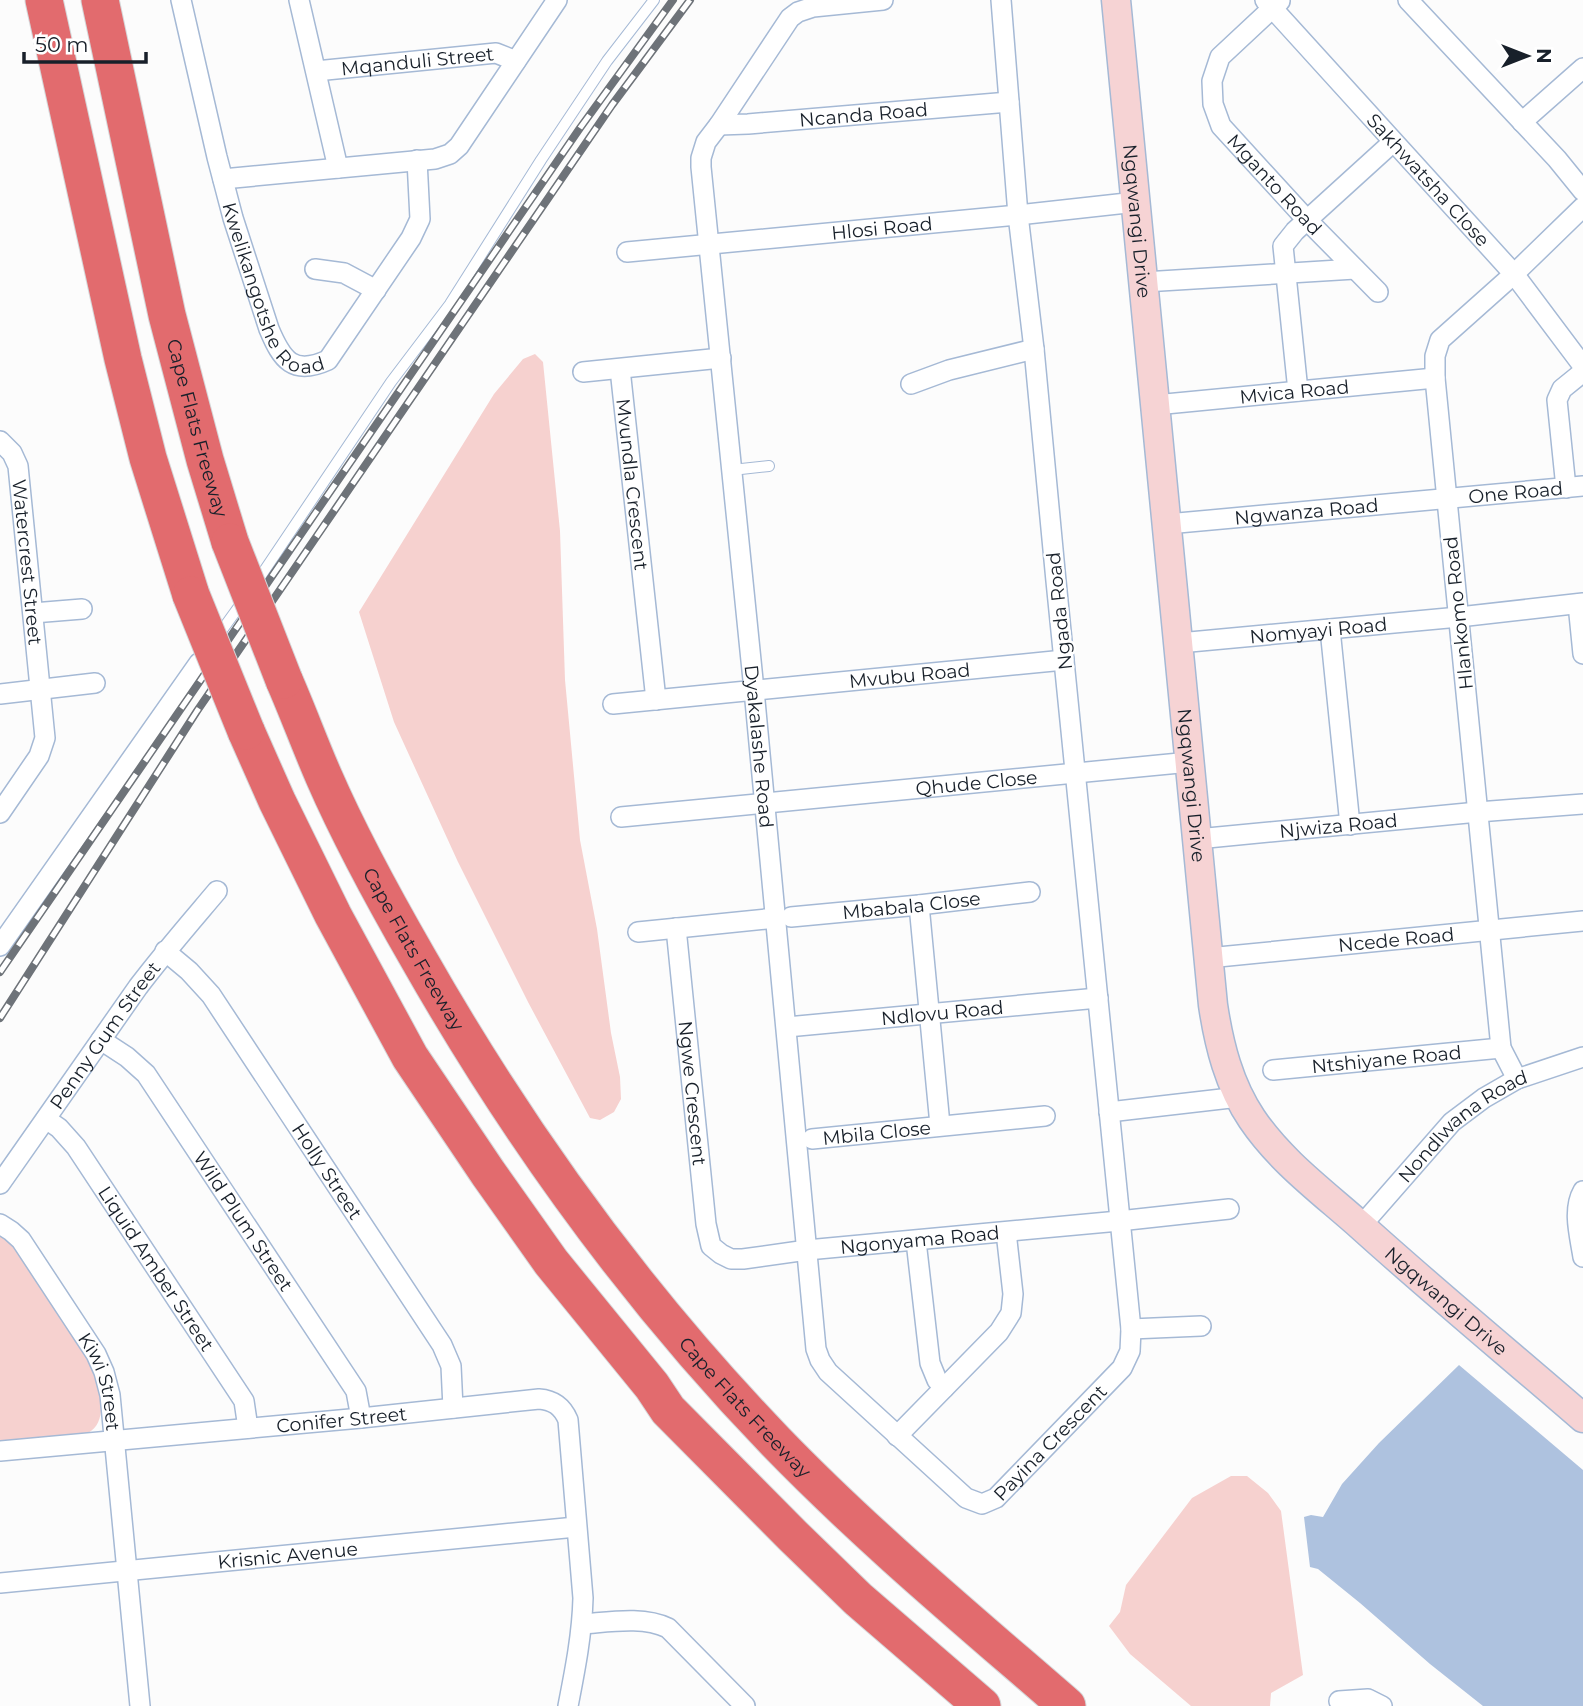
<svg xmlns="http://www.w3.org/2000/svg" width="1583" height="1706" font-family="Montserrat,sans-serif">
	<rect width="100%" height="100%" fill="#fcfcfc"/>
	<!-- green -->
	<path fill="#f6d1cf" d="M 535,354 L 543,362 L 560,531 L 565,680 L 580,840 L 597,929 L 611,1033 L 620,1077 L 621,1099 L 614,1112 L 600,1120 L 590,1118 L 528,1002 L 458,862 L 394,722 L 359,612 L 494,394 L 523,359 Z
		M 0,1236 L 11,1243 L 87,1358 C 96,1378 113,1419 88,1433 L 0,1441 Z
		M 1231,1476 L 1247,1476 L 1268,1493 L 1281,1511 L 1303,1675 L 1271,1693 L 1270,1706 L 1191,1706 L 1130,1654 L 1109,1626 L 1120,1612 L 1126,1585 L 1192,1498 Z"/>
	<!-- water -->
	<path fill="#aec2df" d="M 1459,1365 L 1583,1470 L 1583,1706 L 1483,1706 L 1430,1664 L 1360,1603 L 1318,1569 L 1310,1567 L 1304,1517 L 1311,1515 L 1323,1517 L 1342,1484 L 1379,1443 Z"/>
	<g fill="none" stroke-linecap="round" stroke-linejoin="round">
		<!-- lane casing -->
		<g stroke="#a5b9d5" stroke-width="12">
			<path id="lane" d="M 732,470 L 769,466
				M 256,583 L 391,382 L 450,304 L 541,160 L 607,61 L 654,0
				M 217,637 L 243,601"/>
		</g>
		<!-- street casing -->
		<g stroke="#a5b9d5" stroke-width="22">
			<g id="street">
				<path id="s1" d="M 181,0 L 217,157 L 233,218 L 269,329 C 282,360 293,376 328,360 L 411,238 L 420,219 L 417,160"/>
				<path d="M 299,0 L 338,168"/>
				<path id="s2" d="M 883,0 L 813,7 L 798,12 L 790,18 L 719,125 L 706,142 L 701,158 L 701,167 L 754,690 L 816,1349 L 820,1360 L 828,1372 L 966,1498 L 982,1504 L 996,1498 L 1122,1368 L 1130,1351 L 1131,1329 L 1056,581 L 1034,349 L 1018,215 L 1001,0"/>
				<path id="s3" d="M 1265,0 L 1514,274 L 1583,366"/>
				<path d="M 1408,0 L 1557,159 L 1583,191"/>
				<path id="s4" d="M 1280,1 L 1220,57 L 1212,81 L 1213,104 L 1221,126 L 1307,220 L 1378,292"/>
				<path id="s5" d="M 316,71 L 496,53 L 516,61"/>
				<path d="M 1522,122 L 1583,68"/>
				<path id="s6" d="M 719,125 L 748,124 L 1009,102"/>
				<path d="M 223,179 L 435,159 L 450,154 L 459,146 L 557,0"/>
				<path id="s7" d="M 627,252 L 1018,215 L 1136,202"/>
				<path d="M 315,269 L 344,273 L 376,290"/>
				<path d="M 1144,282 L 1355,269"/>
				<path id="s8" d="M 620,369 L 656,700"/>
				<path d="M 583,372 L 721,358"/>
				<path d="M 911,384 L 949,370 L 1034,349"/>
				<path d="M 1298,391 L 1283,246 L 1295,231 L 1393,142"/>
				<path id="s9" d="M 1155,405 L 1435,378"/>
				<path id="s10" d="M 0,441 L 12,453 L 18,466 L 45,738 L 39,756 L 0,813"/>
				<path d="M 1566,488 L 1557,400 L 1562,389 L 1583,372"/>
				<path id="s11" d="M 1167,524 L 1583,486"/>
				<path d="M 1578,604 L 1583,654"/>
				<path d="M 33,613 L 82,609"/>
				<path d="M 1330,629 L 1350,825"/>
				<path id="s12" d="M 1179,643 L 1459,617 L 1583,603"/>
				<path d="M 0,694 L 95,683"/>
				<path id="s13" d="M 613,704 L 1064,660"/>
				<path id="s14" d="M 621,817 L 1190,762"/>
				<path id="s15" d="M 1197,839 L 1478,812 L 1583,804"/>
				<path d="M 919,905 L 940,1125"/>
				<path id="s16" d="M 791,917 L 919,905 L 1030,892"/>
				<path id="s17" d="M 676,928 L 706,1224 L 711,1246 L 721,1254 L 731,1259 L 743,1259 L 807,1250 L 1119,1221 L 1229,1209"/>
				<path d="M 638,932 L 776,918"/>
				<path d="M 0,946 L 199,663"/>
				<path id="s18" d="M 165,951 L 189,971 L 211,995 L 442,1345 L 451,1366 L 453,1408"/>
				<path id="s19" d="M 1208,958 L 1583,921"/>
				<path id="s20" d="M 787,1027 L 1098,998"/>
				<path id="s21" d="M 101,1040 L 127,1057 L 146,1074 L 356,1391 L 361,1418"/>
				<path id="s22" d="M 1273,1070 L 1501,1048"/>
				<path d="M 1517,1079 L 1501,1048 L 1435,378 L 1435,356 L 1440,340 L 1514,274 L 1583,207"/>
				<path d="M 1109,1112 L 1239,1097"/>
				<path id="s23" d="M 46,1119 L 59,1128 L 76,1147 L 244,1401 L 248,1428"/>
				<path id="s24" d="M 812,1139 L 1045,1116"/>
				<path id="s25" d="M 0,1184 L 138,987 C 163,954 190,923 217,891"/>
				<path d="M 1583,1191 C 1572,1210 1580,1237 1583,1257"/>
				<path id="s26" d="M 0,1224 L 11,1231 L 21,1240 L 96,1354 L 104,1372 L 110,1395 L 140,1706"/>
				<path id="s27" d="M 1361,1226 L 1452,1122 L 1484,1098 L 1517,1079 L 1583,1057"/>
				<path d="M 916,1241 L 930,1363 L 937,1380 L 944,1388"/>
				<path d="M 1131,1329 L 1201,1326"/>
				<path d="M 897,1436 L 999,1332 L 1011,1313 L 1013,1294 L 1006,1232"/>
				<path id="s28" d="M 0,1451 L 361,1418 L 539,1399 C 553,1400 562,1406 568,1420 L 583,1598 C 582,1635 575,1670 568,1706"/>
				<path id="s29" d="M 0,1583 L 576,1527"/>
				<path d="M 582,1624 C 610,1622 643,1616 668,1628 L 745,1706"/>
				<path d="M 1339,1701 L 1368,1699 L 1382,1706"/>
			</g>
		</g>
		<!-- secondary casing -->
		<g stroke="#a5b9d5" stroke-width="31">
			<g id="secondary">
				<path id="s30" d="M 1116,0 L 1213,1005 C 1219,1045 1229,1085 1252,1119 C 1281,1162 1324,1193 1362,1227 C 1434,1292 1509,1354 1583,1418"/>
			</g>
		</g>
		<!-- highway casing -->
		<g stroke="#d5d7d9" stroke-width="39">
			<g id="highway">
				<path d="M 44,0 L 123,359 L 148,458 L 191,595"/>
				<path id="s31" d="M 100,0 L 167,315 L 205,460 L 230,542"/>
				<path id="s32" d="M 284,680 C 298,712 310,745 324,777 C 351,839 384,899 418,958 C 517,1132 636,1297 776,1442 C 867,1536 968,1620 1067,1706"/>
				<path d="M 246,731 L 277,801 L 333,915 L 410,1057 L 488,1173 L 551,1262 L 652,1386 L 668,1410 L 793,1536 L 858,1599 L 982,1706"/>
			</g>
		</g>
		<!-- lane -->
		<use href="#lane" stroke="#fff" stroke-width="10"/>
		<!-- street -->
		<use href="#street" stroke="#fff" stroke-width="19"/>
		<!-- secondary -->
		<use href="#secondary" stroke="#f6d3d4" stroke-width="28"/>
		<!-- highway -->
		<use href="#highway" stroke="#e26b6e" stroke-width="37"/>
		<!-- rail casing -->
		<g stroke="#6e7379" stroke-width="8">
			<path id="rail" d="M 0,972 L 580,128 L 673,0
				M 0,1018 L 197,711 L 612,105 L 690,0"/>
		</g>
		<!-- rail -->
		<use href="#rail" stroke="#fff" stroke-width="5" stroke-dasharray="16" stroke-linecap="butt"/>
		<!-- highway-bridge casing -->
		<g stroke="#d5d7d9" stroke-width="39" stroke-linecap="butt">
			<path id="highway-bridge" d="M 230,542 L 284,680
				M 191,595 L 246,731"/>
		</g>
		<!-- highway-bridge -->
		<use href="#highway-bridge" stroke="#e26b6e" stroke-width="37"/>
	</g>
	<g text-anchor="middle" stroke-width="5" stroke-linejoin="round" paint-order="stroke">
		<!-- street labels -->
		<g font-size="19" fill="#18202a" stroke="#fff">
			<text dy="7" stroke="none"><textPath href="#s5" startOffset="102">Mqanduli Street</textPath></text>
			<text dy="7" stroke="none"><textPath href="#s6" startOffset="145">Ncanda Road</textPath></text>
			<text dy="7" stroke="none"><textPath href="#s3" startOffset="243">Sakhwatsha Close</textPath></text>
			<text dy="7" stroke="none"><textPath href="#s4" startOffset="233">Mganto Road</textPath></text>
			<text dy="7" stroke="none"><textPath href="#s30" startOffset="222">Ngqwangi Drive</textPath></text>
			<text dy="7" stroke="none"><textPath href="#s7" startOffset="256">Hlosi Road</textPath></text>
			<text dy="7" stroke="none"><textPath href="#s1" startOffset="312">Kwelikangotshe Road</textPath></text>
			<text dy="7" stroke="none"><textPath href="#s9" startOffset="140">Mvica Road</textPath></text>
			<text dy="7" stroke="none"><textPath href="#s31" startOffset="439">Cape Flats Freeway</textPath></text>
			<text dy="7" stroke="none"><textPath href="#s8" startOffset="116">Mvundla Crescent</textPath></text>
			<text dy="7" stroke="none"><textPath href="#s11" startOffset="350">One Road</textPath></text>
			<text dy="7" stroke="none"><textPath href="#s11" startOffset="140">Ngwanza Road</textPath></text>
			<text dy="7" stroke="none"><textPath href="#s10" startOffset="128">Watercrest Street</textPath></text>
			<text transform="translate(1059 611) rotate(-96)" y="7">Ngada Road</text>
			<text transform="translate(1458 613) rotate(-96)" y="7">Hlankomo Road</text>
			<text dy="7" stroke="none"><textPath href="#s12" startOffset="140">Nomyayi Road</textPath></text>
			<text dy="7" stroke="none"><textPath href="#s13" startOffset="298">Mvubu Road</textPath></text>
			<text dy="7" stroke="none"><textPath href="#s2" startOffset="854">Dyakalashe Road</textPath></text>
			<text dy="7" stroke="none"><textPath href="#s14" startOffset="357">Qhude Close</textPath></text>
			<text dy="7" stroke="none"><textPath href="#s30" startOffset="789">Ngqwangi Drive</textPath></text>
			<text dy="7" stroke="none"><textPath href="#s15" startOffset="142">Njwiza Road</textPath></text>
			<text dy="7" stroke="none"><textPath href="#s16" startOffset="121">Mbabala Close</textPath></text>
			<text dy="7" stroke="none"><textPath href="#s19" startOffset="189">Ncede Road</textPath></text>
			<text dy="7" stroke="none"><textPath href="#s32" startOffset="299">Cape Flats Freeway</textPath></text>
			<text dy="7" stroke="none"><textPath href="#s20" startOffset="156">Ndlovu Road</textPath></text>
			<text dy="7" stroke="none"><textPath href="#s25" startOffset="182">Penny Gum Street</textPath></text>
			<text dy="7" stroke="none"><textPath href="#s22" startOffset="114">Ntshiyane Road</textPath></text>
			<text dy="7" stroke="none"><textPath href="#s17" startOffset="166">Ngwe Crescent</textPath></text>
			<text dy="7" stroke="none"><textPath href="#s27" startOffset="144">Nondlwana Road</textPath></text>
			<text dy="7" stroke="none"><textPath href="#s24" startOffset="65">Mbila Close</textPath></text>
			<text dy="7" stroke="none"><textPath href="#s18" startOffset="275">Holly Street</textPath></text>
			<text dy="7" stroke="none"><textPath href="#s21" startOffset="233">Wild Plum Street</textPath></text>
			<text dy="7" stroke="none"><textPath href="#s17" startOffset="534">Ngonyama Road</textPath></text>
			<text dy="7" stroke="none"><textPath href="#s23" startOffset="187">Liquid Amber Street</textPath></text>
			<text dy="7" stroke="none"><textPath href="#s30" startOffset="1398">Ngqwangi Drive</textPath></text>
			<text dy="7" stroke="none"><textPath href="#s26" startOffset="191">Kiwi Street</textPath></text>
			<text dy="7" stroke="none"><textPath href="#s32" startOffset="866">Cape Flats Freeway</textPath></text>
			<text dy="7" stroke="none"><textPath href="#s28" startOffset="343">Conifer Street</textPath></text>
			<text dy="7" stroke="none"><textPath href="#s2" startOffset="1782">Payina Crescent</textPath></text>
			<text dy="7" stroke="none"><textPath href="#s29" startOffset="289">Krisnic Avenue</textPath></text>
		</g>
	</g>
	<!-- north arrow -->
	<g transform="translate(1527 56) rotate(90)" stroke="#ffffff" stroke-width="5" paint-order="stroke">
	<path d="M0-5L12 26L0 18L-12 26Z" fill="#18202a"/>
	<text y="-10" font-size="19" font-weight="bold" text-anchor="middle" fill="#18202a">N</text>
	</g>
	<!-- scale -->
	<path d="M24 52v10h122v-10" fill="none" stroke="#18202a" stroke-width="3.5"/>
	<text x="35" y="52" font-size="21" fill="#18202a" stroke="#ffffff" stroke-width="5" paint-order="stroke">50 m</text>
</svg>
